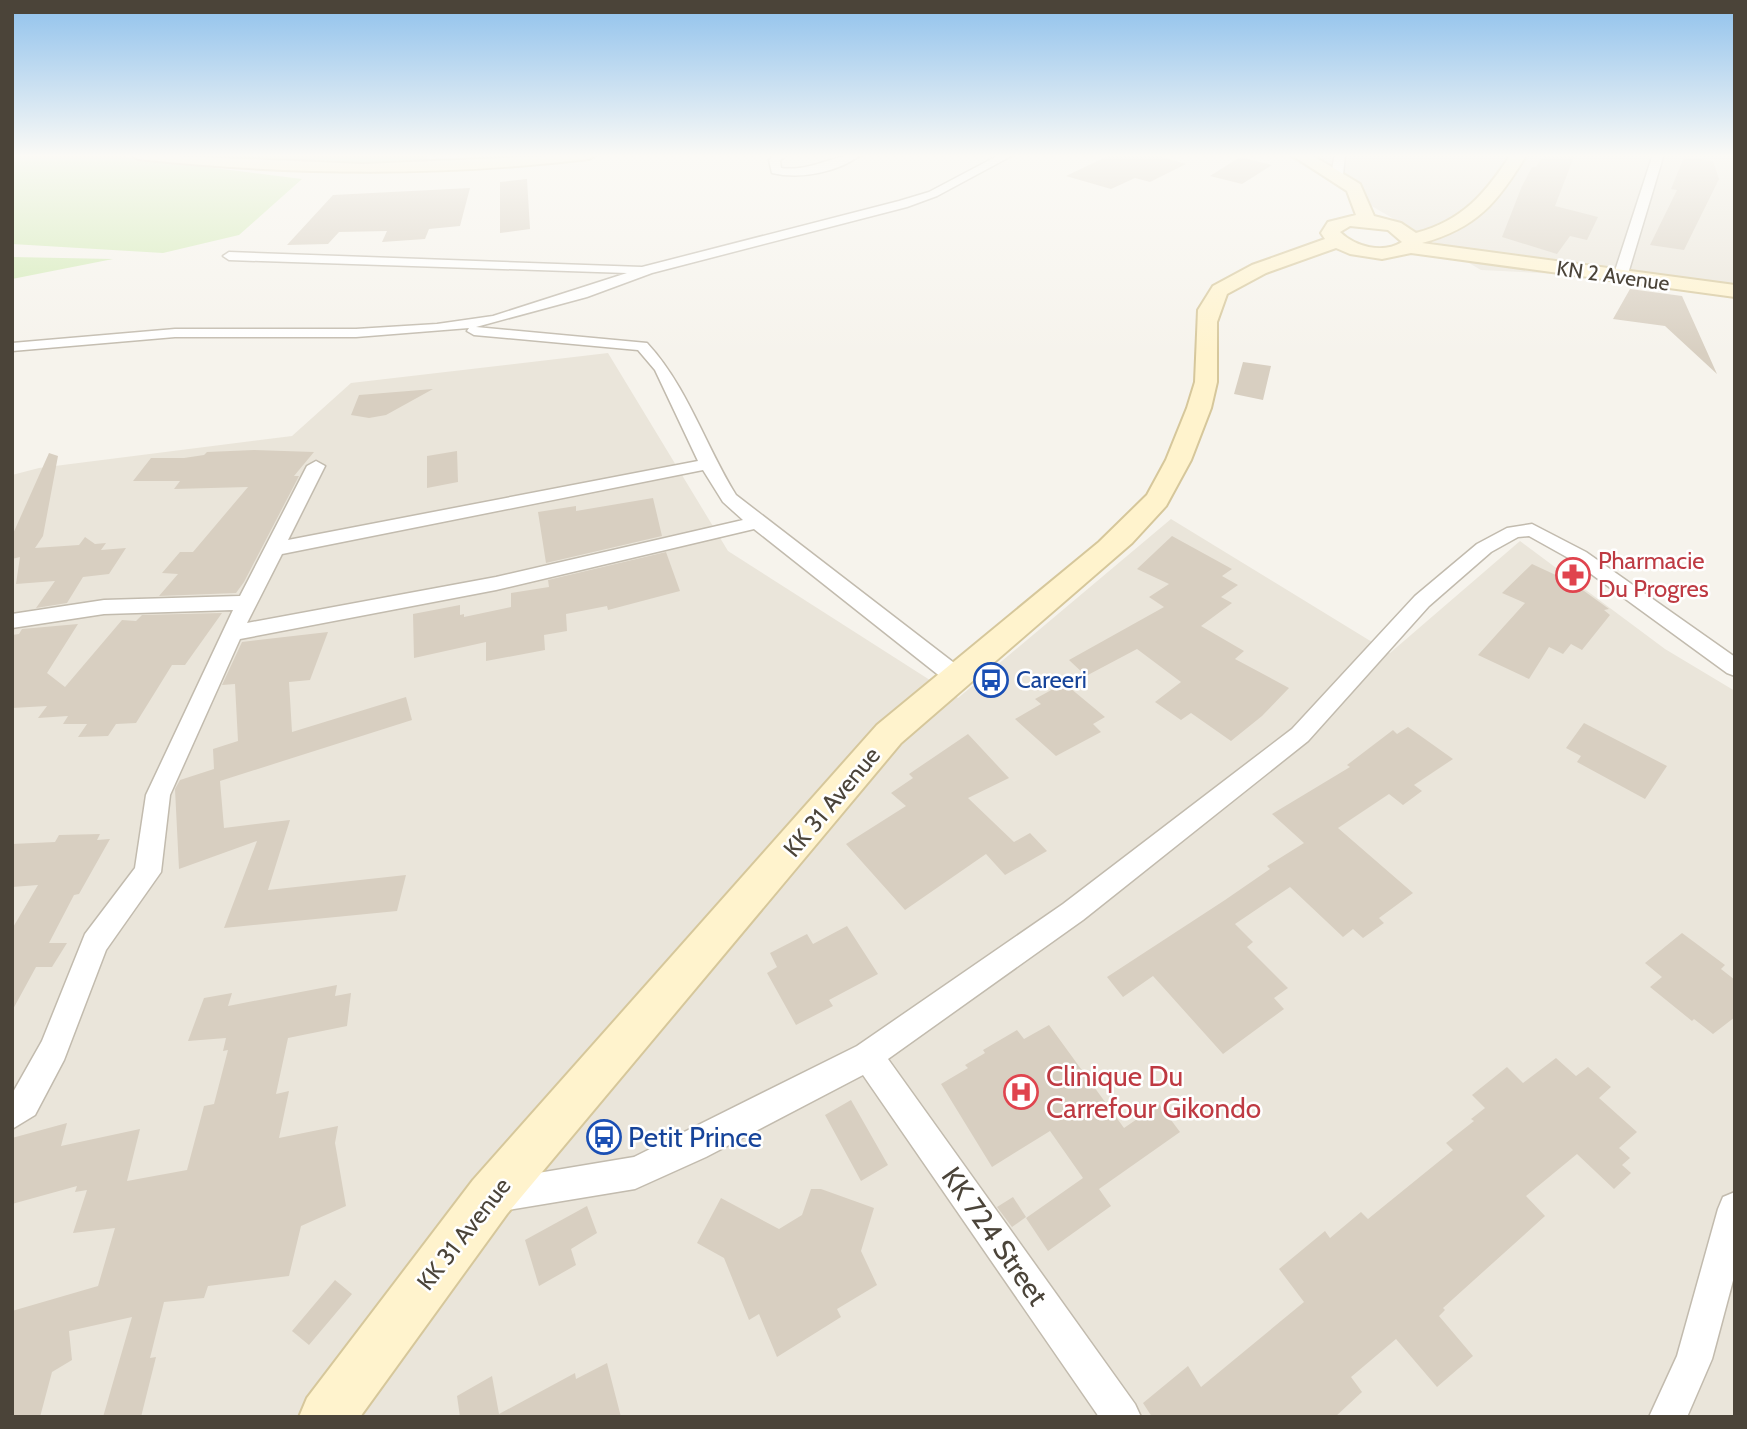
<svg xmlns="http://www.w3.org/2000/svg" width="1747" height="1429" font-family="Cabin,sans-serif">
	<rect width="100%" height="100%" fill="#f6f3ec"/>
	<!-- residential -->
	<path fill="#eae5da" d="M 1283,154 L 1735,154 L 1735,283 L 1481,270 Z
		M 608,353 L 728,551 L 958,698 L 1171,519 L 1390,653 L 1520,541 L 1665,649 L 1735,691 L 1735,1417 L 12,1417 L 12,475 L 39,468 L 292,436 L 351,383 Z"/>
	<!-- green -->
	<path fill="#d2eab5" d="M 12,154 L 103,154 L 302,179 L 239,235 L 163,253 L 12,244 Z
		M 182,154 L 424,154 L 431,163 L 320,164 Z
		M 12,257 L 113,259 L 12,279 Z"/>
	<!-- building -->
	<path fill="#d8cfc1" d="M 1112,154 L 1152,154 L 1186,164 L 1150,182 L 1135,178 L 1111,189 L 1066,176 Z
		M 1544,154 L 1575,154 L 1555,206 L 1598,217 L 1587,240 L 1570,236 L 1557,254 L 1502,237 L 1522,186 L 1532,167 L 1536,167 Z
		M 1240,157 L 1272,165 L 1242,184 L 1210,176 Z
		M 1684,157 L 1713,161 L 1719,179 L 1684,250 L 1650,245 L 1677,190 L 1671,189 Z
		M 527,179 L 530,229 L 500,233 L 500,182 Z
		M 470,188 L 460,226 L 429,229 L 425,239 L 382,242 L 387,231 L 339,232 L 328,244 L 287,245 L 333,195 Z
		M 1630,289 L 1682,296 L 1717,374 L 1665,326 L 1613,319 Z
		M 1243,362 L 1271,366 L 1263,400 L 1234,394 Z
		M 433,389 L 386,415 L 369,418 L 351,415 L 359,395 Z
		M 254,450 L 314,452 L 294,476 L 299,476 L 244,582 L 236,593 L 159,596 L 178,574 L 162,573 L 180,552 L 193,552 L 248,487 L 174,489 L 180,481 L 133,481 L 151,458 L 184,458 L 204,455 L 207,452 Z
		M 457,451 L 458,482 L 427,488 L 427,456 Z
		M 49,453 L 58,456 L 43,536 L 35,548 L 79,545 L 85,537 L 95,544 L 106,543 L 101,550 L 126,548 L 109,574 L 83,577 L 67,603 L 36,608 L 55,581 L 16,584 L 20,557 L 12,559 L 12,536 Z
		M 653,498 L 662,536 L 546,563 L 538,512 L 576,506 L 576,511 Z
		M 1172,536 L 1232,569 L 1222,576 L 1238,585 L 1221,597 L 1232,603 L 1201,626 L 1244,651 L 1235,659 L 1289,688 L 1262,716 L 1231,741 L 1191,713 L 1181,720 L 1155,702 L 1181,682 L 1137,649 L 1086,676 L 1069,660 L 1164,607 L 1149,597 L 1169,584 L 1137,569 Z
		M 666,552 L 680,591 L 608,610 L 607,606 L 566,614 L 567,631 L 544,635 L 545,650 L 486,661 L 486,642 L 414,658 L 413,614 L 460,605 L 460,615 L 464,614 L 464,617 L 511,607 L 511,593 L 549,587 L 548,580 Z
		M 1532,564 L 1573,583 L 1609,609 L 1604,610 L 1610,615 L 1582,650 L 1571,644 L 1563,654 L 1549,647 L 1529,679 L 1478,655 L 1525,603 L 1502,593 Z
		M 222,613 L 185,665 L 172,665 L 136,723 L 116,724 L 108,736 L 78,737 L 87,724 L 63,724 L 68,716 L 38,718 L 47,706 L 12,708 L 12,635 L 19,634 L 22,629 L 78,624 L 47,673 L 65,687 L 122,620 L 136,621 L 142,615 Z
		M 328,632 L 310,680 L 289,682 L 292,732 L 406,697 L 412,720 L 220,781 L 224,828 L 290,820 L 268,890 L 406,875 L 397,911 L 224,928 L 257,841 L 179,869 L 175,789 L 180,780 L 214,769 L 213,749 L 238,741 L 235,684 L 222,685 L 242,642 Z
		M 1064,683 L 1105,717 L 1093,724 L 1101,732 L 1056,756 L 1015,719 L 1041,704 L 1035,699 Z
		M 1584,723 L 1667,766 L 1645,799 L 1577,762 L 1581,756 L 1566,748 Z
		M 1408,727 L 1453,759 L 1414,785 L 1422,791 L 1403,805 L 1389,794 L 1338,828 L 1413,893 L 1379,918 L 1384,923 L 1363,938 L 1353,929 L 1343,937 L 1290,887 L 1235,924 L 1253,942 L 1247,947 L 1288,988 L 1274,998 L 1284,1009 L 1223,1054 L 1153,976 L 1123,997 L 1107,977 L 1225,900 L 1270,869 L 1267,866 L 1304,843 L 1272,814 L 1350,767 L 1347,765 L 1393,730 L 1397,734 Z
		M 968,734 L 1009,778 L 968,798 L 1014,842 L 1030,833 L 1047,851 L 1005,875 L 986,854 L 905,910 L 846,844 L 906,806 L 891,793 L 913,778 L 909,774 Z
		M 100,834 L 97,840 L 110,839 L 79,894 L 74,895 L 49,943 L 67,943 L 52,967 L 36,967 L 12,1011 L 12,929 L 38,885 L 12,887 L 12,844 L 55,842 L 59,835 Z
		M 847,926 L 878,974 L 829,1000 L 833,1006 L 796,1025 L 767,973 L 777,967 L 770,953 L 807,934 L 813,944 Z
		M 1682,933 L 1725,965 L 1721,969 L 1735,980 L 1735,1017 L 1713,1034 L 1694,1019 L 1692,1021 L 1650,987 L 1662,977 L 1645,963 Z
		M 337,985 L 335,996 L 351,993 L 347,1026 L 288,1038 L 276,1094 L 289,1091 L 279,1138 L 338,1126 L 335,1143 L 346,1206 L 301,1226 L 289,1276 L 208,1286 L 204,1298 L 164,1302 L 150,1358 L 156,1357 L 141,1417 L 103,1417 L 132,1317 L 69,1331 L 72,1360 L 52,1372 L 40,1417 L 12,1417 L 12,1311 L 98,1286 L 115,1228 L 73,1233 L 87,1190 L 75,1192 L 77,1186 L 12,1204 L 12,1138 L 67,1123 L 61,1146 L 140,1129 L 127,1181 L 187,1170 L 204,1106 L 214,1104 L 228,1050 L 223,1051 L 226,1038 L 188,1041 L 204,998 L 232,993 L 228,1006 Z
		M 1049,1025 L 1124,1128 L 1159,1104 L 1180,1132 L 1099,1189 L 1111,1206 L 1048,1251 L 1026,1218 L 1083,1178 L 1050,1131 L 992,1167 L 941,1084 L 968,1068 L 965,1065 L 985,1053 L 983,1050 L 1017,1030 L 1024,1039 Z
		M 1556,1058 L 1576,1076 L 1588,1067 L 1611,1087 L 1599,1098 L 1637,1132 L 1619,1148 L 1630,1158 L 1622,1165 L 1631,1173 L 1614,1189 L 1577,1154 L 1526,1196 L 1545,1216 L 1443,1308 L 1445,1310 L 1439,1316 L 1473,1356 L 1437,1387 L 1396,1339 L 1351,1377 L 1362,1392 L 1335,1417 L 1152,1417 L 1143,1403 L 1188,1366 L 1201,1387 L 1304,1302 L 1279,1269 L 1325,1231 L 1330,1238 L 1361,1212 L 1368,1219 L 1453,1150 L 1446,1143 L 1474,1121 L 1471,1119 L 1485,1108 L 1472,1095 L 1507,1067 L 1523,1083 Z
		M 851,1100 L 888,1165 L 861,1181 L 825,1115 Z
		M 811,1189 L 821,1189 L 874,1208 L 861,1251 L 877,1285 L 837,1309 L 841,1317 L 777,1357 L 759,1314 L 749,1320 L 724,1258 L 697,1243 L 721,1198 L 779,1229 L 802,1215 Z
		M 1013,1197 L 1026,1217 L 1012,1227 L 997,1207 Z
		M 587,1206 L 597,1233 L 571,1249 L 576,1265 L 539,1286 L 525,1240 Z
		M 335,1280 L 352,1294 L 309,1345 L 292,1331 Z
		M 607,1363 L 621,1417 L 460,1417 L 457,1396 L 492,1376 L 499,1414 L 575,1373 L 576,1379 Z"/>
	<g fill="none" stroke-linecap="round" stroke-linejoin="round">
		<!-- street casing -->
		<g stroke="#c2bbae" stroke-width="3">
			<path id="street" d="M 775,154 L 787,154 L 780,161 L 781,168 C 811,172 834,154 862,154 C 839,172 801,180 772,173 L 769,160 Z
				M 1001,154 L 1015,154 L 937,196 L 907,207 L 652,273 L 587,297 L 476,327 L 647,343 C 687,386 705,445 736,495 L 962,669 L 965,675 L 962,681 L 946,681 L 754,529 L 496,590 L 240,639 L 170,795 L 161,872 L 106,950 L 64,1060 L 35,1115 L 12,1129 L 12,1094 L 42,1041 L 85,934 L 135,868 L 146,795 L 233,610 L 104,614 L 12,628 L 12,614 L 104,600 L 240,596 L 307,466 L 316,461 L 325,466 L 288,540 L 698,461 L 655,370 L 638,350 L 474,335 L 467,331 L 469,328 L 356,337 L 175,337 L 12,351 L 12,343 L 175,329 L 356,329 L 437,324 L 493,316 L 627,273 L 229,260 L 223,256 L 229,252 L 642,267 L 899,201 L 929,192 ZM 703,470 L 723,502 L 743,520 L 496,577 L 247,623 L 282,554 Z
				M 1335,154 L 1345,154 L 1343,175 L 1337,178 L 1331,175 Z
				M 1653,154 L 1664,154 L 1627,277 L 1615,280 L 1613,277 Z
				M 1532,524 L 1586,552 L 1735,657 L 1735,676 L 1727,673 L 1572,560 L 1529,536 L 1518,537 L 1491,552 L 1429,606 L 1308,741 L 1083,920 L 888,1059 L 1135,1404 L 1141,1417 L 1099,1417 L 863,1075 L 706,1157 L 635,1189 L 496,1212 L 484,1208 L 480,1196 L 484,1184 L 496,1180 L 634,1157 L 857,1046 L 1063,904 L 1292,729 L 1415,596 L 1477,544 L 1507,528 Z
				M 1735,1192 L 1735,1273 L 1712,1359 L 1687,1417 L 1649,1417 L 1677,1356 L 1718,1209 L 1723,1197 Z"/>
		</g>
		<!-- secondary casing -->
		<g stroke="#d6c79b" stroke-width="4">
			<path id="secondary" d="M 130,154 L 363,164 L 597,154 L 589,159 C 438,177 289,175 138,159 Z
				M 1290,154 L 1310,154 L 1360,184 L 1374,216 L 1401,223 L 1416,233 C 1462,221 1486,193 1511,154 L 1527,154 C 1498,202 1477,228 1422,243 L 1735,285 L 1735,297 L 1411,253 L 1382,259 L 1350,254 L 1336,248 L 1266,273 L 1227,294 L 1217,322 L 1217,382 L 1211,408 L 1191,460 L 1166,506 L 1132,543 L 901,743 L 507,1214 L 360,1417 L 299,1417 L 307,1398 L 473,1180 L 877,725 L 1099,542 L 1147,495 L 1166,460 L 1187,408 L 1195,382 L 1198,310 L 1213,286 L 1252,265 L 1325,239 L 1321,233 L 1328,222 L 1356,215 L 1347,191 ZM 1350,226 L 1388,230 L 1402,242 C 1383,254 1355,247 1340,232 Z"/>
		</g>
		<!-- street -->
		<use href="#street" fill="#fff" fill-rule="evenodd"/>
		<!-- secondary -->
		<use href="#secondary" fill="#fff3cd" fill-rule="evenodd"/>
	</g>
	<!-- sky -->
	<linearGradient id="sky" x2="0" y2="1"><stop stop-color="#8fc1ec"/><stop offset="0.44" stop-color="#fbfaf6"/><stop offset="1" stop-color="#fbfaf6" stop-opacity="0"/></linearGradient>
	<rect width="1747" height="354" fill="url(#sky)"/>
	<!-- icons -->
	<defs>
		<g id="pharmacy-ring" transform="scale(1.75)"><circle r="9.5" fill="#fff" stroke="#e0444e" stroke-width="1.5"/><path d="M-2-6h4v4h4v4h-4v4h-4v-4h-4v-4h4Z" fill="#e0444e"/></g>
		<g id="bus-ring" transform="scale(1.75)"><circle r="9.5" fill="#fff" stroke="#1a4fb4" stroke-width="1.5"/><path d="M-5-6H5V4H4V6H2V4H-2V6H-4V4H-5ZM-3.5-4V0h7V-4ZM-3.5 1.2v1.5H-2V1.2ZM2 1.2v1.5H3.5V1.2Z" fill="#1a4fb4"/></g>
		<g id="hospital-ring" transform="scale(1.75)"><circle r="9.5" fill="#fff" stroke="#e0444e" stroke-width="1.5"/><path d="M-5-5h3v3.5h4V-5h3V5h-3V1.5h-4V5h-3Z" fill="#e0444e"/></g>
	</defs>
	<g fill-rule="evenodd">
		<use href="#pharmacy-ring" x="1573" y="575"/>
		<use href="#bus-ring" x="991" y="680"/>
		<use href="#hospital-ring" x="1021" y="1092"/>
		<use href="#bus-ring" x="604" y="1137"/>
	</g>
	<g text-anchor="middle" stroke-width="5" stroke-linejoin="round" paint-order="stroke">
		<!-- far-street labels -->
		<g font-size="21" fill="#4b4439" stroke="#fff">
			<text transform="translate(1613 276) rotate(8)" y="7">KN 2 Avenue</text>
		</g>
		<!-- health labels -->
		<g font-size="24" fill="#be3a42" stroke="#fff" text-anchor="start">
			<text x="1598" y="569">Pharmacie<tspan x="1598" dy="28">Du Progres</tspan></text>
		</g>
		<!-- transit labels -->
		<g font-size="24" fill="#164399" stroke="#fff" text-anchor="start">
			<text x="1016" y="688">Careeri</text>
		</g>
		<!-- street labels -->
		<g font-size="24" fill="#4b4439" stroke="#fff">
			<text transform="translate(832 802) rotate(-50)" y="8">KK 31 Avenue</text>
			<text transform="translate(464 1234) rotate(-52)" y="8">KK 31 Avenue</text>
		</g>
		<!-- near-health labels -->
		<g font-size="28" fill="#be3a42" stroke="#fff" text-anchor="start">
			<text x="1046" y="1086">Clinique Du<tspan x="1046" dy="32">Carrefour Gikondo</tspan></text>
		</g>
		<!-- near-transit labels -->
		<g font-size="28" fill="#164399" stroke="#fff" text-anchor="start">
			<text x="628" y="1147">Petit Prince</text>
		</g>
		<!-- near-street labels -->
		<g font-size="28" fill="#4b4439" stroke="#fff">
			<text transform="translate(995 1236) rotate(55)" y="10">KK 724 Street</text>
		</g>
	</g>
	<!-- border -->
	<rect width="1747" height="1429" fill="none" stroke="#4b4439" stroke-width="28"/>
</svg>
